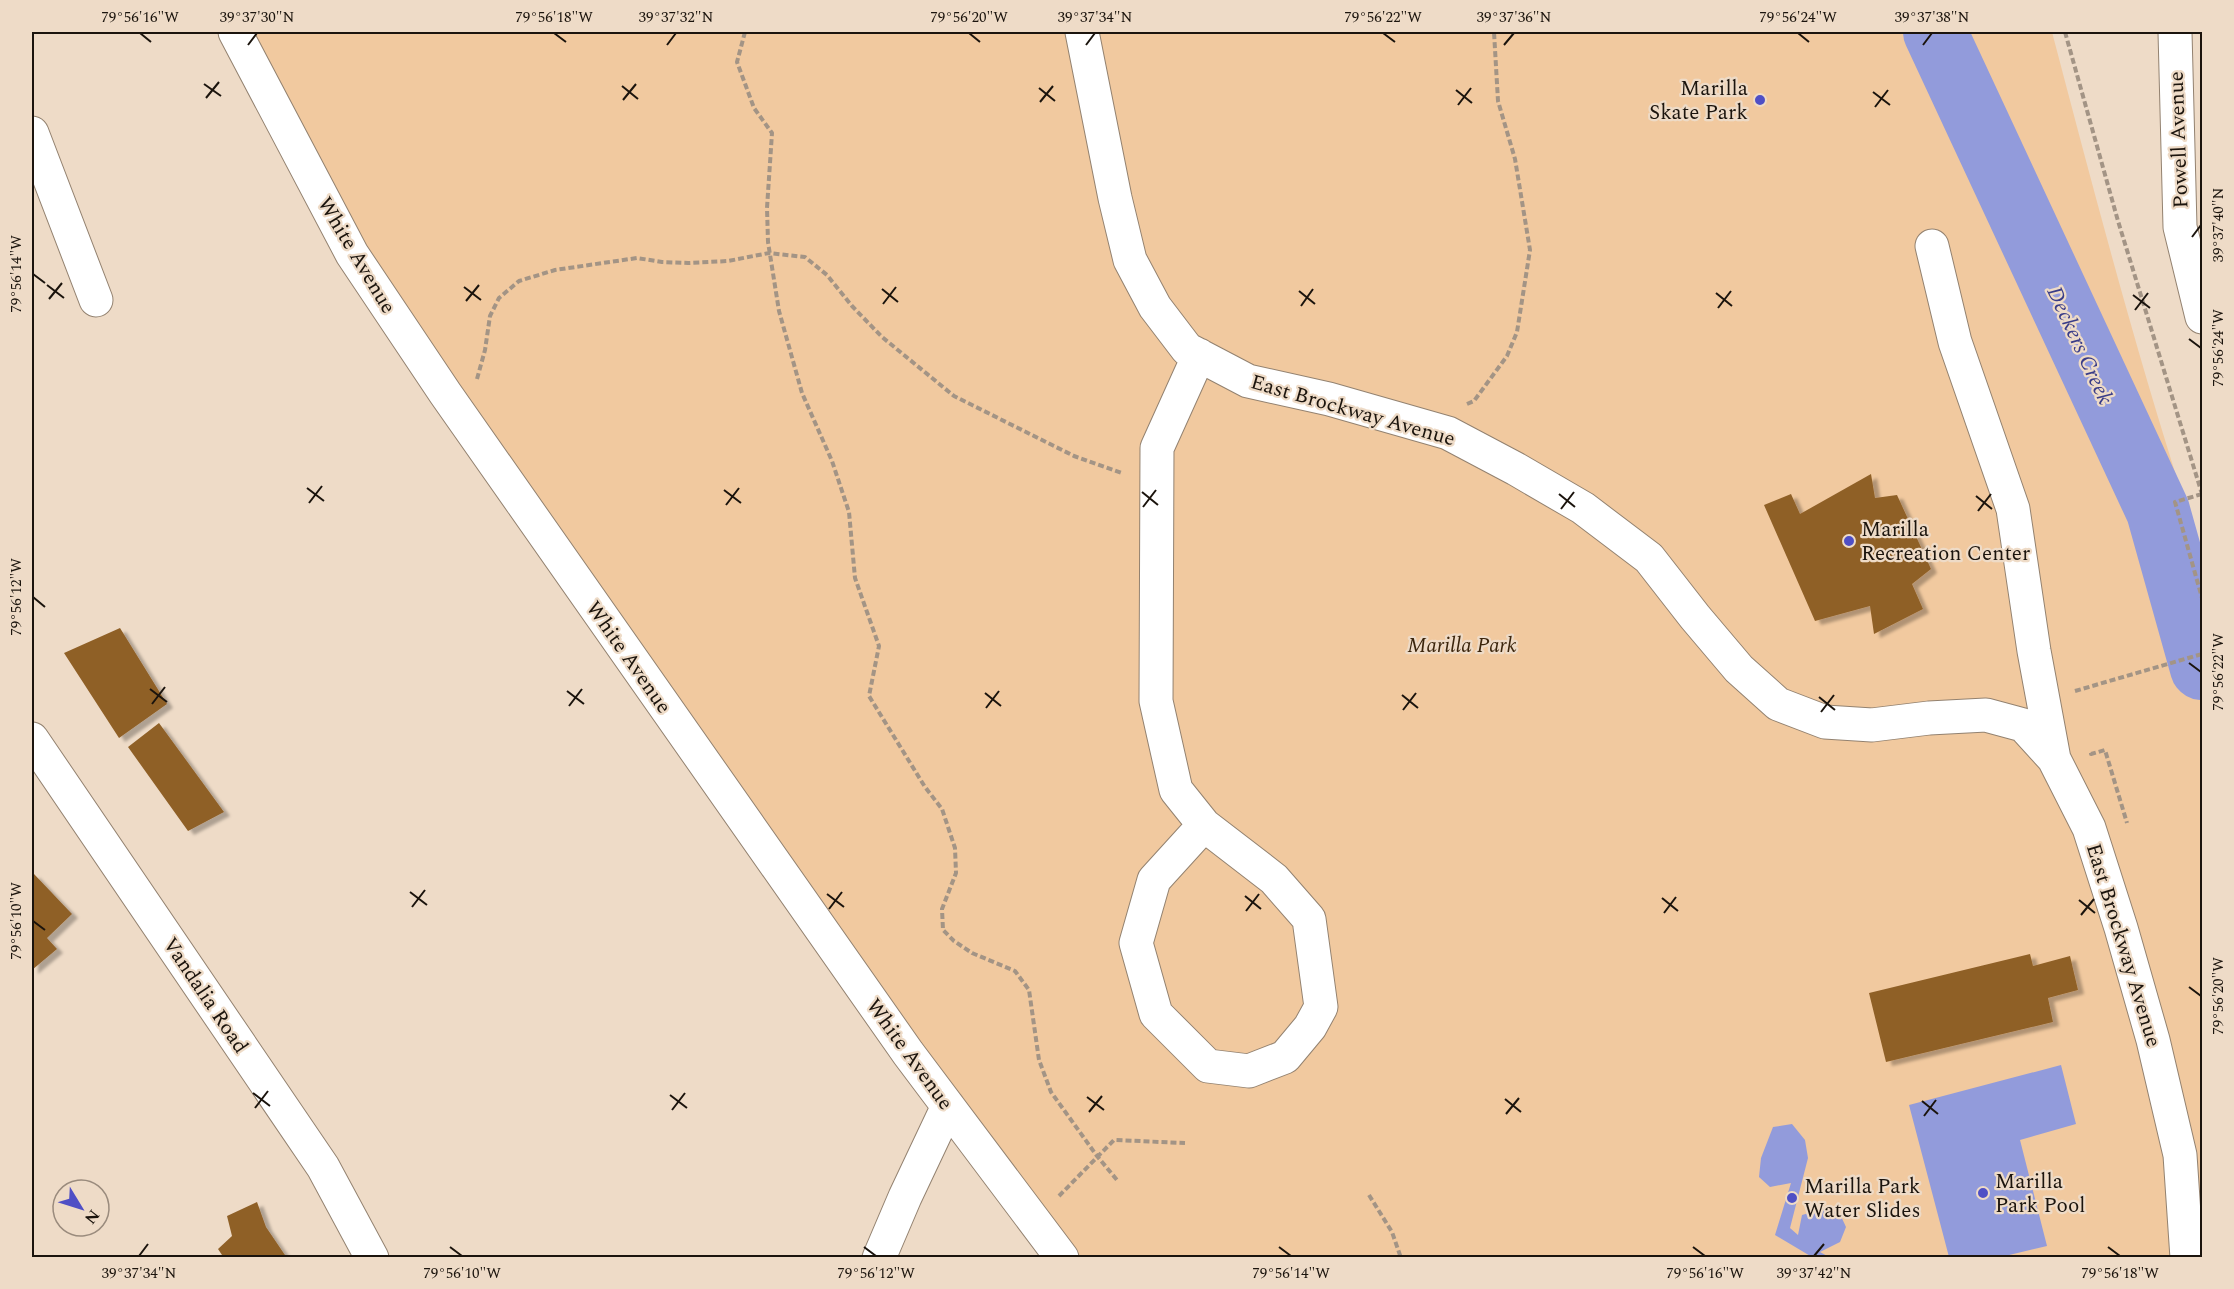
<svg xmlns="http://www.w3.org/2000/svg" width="2234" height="1289" font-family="Spectral,serif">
	<defs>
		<filter id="shadow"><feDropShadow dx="6" dy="4" stdDeviation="1.5" flood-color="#0004"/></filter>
	</defs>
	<rect width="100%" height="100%" fill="#eedbc7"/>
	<!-- green -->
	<path fill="#f1c99f" d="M 235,32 L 2052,32 C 2098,207 2144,383 2202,555 L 2202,1257 L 1062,1257 L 445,393 Z"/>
	<!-- water -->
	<path fill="#929bdb" d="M 2061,1065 L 2076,1124 L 2020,1140 L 2047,1246 L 2001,1257 L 1949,1257 L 1909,1105 Z
		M 1792,1124 L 1805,1140 L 1808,1158 L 1790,1228 L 1798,1235 L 1802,1215 L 1823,1209 L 1839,1212 L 1846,1227 L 1840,1242 L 1820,1252 L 1829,1257 L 1812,1257 L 1775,1235 L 1791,1183 L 1770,1187 L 1759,1177 L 1761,1158 L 1773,1127 Z"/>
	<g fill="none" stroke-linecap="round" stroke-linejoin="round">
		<!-- river -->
		<path stroke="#929bdb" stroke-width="64" d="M 1935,32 L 2158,511 L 2202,668"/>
	</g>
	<!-- building -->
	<path fill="#8f6028" filter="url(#shadow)" d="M 1871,474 L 1875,498 L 1897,495 L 1931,569 L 1912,584 L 1923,609 L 1874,634 L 1870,606 L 1815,621 L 1764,505 L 1791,494 L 1800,514 Z
		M 120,628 L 167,704 L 119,738 L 64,653 Z
		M 159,723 L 224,812 L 188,831 L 128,747 Z
		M 34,874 L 72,914 L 47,938 L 57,949 L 32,970 L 32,875 Z
		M 2030,954 L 2033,966 L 2070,956 L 2078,990 L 2048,998 L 2053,1022 L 1886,1062 L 1869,993 Z
		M 257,1202 L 266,1227 L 287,1258 L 224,1258 L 218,1249 L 232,1236 L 227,1216 Z"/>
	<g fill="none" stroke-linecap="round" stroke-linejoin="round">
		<!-- minor casing -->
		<g stroke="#938270" stroke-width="35">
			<path id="minor" d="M 235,32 L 352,254 L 445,393 L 908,1053 L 1062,1258
				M 1082,32 L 1115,198 L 1130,260 L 1155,307 L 1187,349 L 1248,381 L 1329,399 L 1448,433 L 1516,469 L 1583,508 L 1649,558 L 1695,617 L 1739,669 L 1778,704 L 1825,722 L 1872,725 L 1929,718 L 1986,715 L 2023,725 L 2054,759 L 2089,828 L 2121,928 L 2153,1040 L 2180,1155 L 2187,1258
				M 32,133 L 96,300
				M 1932,246 L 1955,342 L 2013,509 L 2034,651 L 2054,759
				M 1199,355 L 1157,448 L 1156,701 L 1176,790 L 1204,825 L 1274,879 L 1309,919 L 1321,1007 L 1310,1027 L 1285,1057 L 1249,1071 L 1208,1066 L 1156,1014 L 1136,943 L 1154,880 L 1204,825
				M 32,739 L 323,1167 L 372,1258
				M 879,1258 L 905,1197 L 948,1106"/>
		</g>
		<!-- major casing -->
		<g stroke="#938270" stroke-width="35">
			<path id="major" d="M 2175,32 L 2180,227 L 2202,317"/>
		</g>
		<!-- path -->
		<path stroke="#a39485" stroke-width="4" stroke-dasharray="6 3" stroke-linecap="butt" d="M 745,32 L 737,62 L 754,108 L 772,133 L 767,208 L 768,242 L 779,311 L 802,393 L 832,461 L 849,512 L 855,578 L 879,646 L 869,696 L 925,787 L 942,809 L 955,848 L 956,873 L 942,909 L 943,930 L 954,941 L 972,953 L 1015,971 L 1029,990 L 1039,1060 L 1051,1092 L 1097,1156 L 1117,1180
			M 2065,32 L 2118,221 L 2202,494
			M 477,379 L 485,350 L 490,316 L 499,298 L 519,281 L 555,270 L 637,258 L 662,262 L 688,263 L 728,261 L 769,253 L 805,257 L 827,275 L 852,306 L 882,337 L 954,396 L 1074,456 L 1122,473
			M 1467,404 L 1474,401 L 1507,356 L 1517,332 L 1530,250 L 1515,159 L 1498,101 L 1494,32
			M 2202,494 L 2175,502 L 2202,598
			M 2075,691 L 2202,654
			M 2091,753 L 2091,754 L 2105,750 L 2127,823
			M 1369,1195 L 1392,1232 L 1401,1258
			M 1059,1196 L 1114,1140 L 1185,1143"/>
		<!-- minor -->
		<use href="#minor" stroke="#fff" stroke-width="33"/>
		<!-- major -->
		<use href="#major" stroke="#fff" stroke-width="33"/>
	</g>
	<!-- ticks -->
	<path fill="none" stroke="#1b140d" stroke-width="2" d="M 140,33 L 151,42M 554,33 L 566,42M 969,33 L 980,42M 1383,33 L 1395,42M 1798,33 L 1809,42M 248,45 L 257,33M 667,45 L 676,33M 1086,45 L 1095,33M 1504,45 L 1514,33M 1923,45 L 1932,33M 204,84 L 221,96M 622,86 L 638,99M 1039,88 L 1055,101M 1456,90 L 1472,103M 1873,92 L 1890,105M 206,98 L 219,82M 623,100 L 636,84M 1040,102 L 1053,86M 1458,105 L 1471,88M 1875,107 L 1888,90M 2192,237 L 2201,225M 33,274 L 45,283M 47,285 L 64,298M 464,287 L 481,300M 882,289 L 898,302M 1299,291 L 1315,304M 1716,293 L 1732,306M 2133,295 L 2150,308M 49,299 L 62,283M 466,301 L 479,285M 883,304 L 896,287M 1301,306 L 1313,289M 1718,308 L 1731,291M 2135,310 L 2148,293M 2189,339 L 2201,348M 307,488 L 324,501M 724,490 L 741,503M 1142,492 L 1158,505M 1559,494 L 1575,507M 1976,496 L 1992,509M 309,503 L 322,486M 726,505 L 739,488M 1143,507 L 1156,490M 1561,509 L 1574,492M 1978,511 L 1991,494M 33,597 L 45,607M 2189,663 L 2201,672M 150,689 L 167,702M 567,691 L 584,704M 985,693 L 1001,706M 1402,695 L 1418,708M 1819,697 L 1835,710M 152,704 L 165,687M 569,706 L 582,689M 986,708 L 999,691M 1403,710 L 1416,693M 1821,712 L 1834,695M 410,892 L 427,905M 827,894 L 844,907M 1245,896 L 1261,909M 1662,898 L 1678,911M 2079,900 L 2095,913M 412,907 L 425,890M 829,909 L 842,892M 1246,911 L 1259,894M 1664,913 L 1676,897M 2081,915 L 2094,899M 33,921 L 45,930M 2189,987 L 2201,996M 253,1093 L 270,1106M 670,1095 L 687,1108M 1087,1097 L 1104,1110M 1505,1099 L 1521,1112M 1922,1101 L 1938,1114M 255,1108 L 268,1091M 672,1110 L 685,1093M 1089,1112 L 1102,1096M 1506,1114 L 1519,1098M 1924,1116 L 1936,1100M 450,1247 L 462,1256M 864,1247 L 876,1256M 1279,1247 L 1291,1256M 1693,1247 L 1705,1256M 2108,1247 L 2120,1256M 139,1256 L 148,1244M 1814,1256 L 1824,1244"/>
	<!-- markers -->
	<g fill="#4f4fc5" stroke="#eedbc7" stroke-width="2">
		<circle cx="1760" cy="100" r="6"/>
		<circle cx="1849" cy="541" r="6"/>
		<circle cx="1983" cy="1193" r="6"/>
		<circle cx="1792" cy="1198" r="6"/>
	</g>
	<g text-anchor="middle" stroke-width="4.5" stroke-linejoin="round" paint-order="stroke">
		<!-- poi labels -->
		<g font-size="21" fill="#1b140d" stroke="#eedbc7" text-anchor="start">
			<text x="1748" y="95" text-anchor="end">Marilla<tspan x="1748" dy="24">Skate Park</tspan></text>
			<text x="1861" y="536">Marilla<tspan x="1861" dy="24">Recreation Center</tspan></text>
			<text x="1995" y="1188">Marilla<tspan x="1995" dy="24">Park Pool</tspan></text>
			<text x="1804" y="1193">Marilla Park<tspan x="1804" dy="24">Water Slides</tspan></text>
		</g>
		<!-- street labels -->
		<g font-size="21" fill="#1b140d" stroke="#eedbc7">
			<text transform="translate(2178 140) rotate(-92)" y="7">Powell Avenue</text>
			<text transform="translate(357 255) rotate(59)" y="7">White Avenue</text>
			<text transform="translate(1353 410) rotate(16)" y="7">East Brockway Avenue</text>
			<text transform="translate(629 657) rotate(55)" y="7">White Avenue</text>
			<text transform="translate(2124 945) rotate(73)" y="7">East Brockway Avenue</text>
			<text transform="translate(206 995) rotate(56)" y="7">Vandalia Road</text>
			<text transform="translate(910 1054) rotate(54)" y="7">White Avenue</text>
		</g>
		<!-- park labels -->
		<g font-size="21" font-style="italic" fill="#3b250c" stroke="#eedbc7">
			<text x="1462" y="652">Marilla Park</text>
		</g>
		<!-- water labels -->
		<g font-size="22" font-style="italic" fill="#393c88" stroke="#eedbc7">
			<text transform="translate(2081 345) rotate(65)" y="8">Deckers Creek</text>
		</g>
	</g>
	<!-- border -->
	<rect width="2234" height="1289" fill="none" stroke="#eedbc7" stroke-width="66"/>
	<!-- north arrow -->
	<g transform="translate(81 1208) rotate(128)"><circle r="28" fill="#eedbc7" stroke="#9a8b7d" stroke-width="1.5"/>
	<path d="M0-4.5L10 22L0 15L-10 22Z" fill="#4f4fc5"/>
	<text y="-9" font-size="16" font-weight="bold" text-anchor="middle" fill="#1b140d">N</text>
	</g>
	<rect x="33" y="33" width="2168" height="1223" fill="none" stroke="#1b140d" stroke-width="2"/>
	<g font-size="15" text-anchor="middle" fill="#1b140d">
		<text x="140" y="22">79°56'16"W</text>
		<text x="257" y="22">39°37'30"N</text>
		<text x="554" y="22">79°56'18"W</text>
		<text x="676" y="22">39°37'32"N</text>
		<text x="969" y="22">79°56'20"W</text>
		<text x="1095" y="22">39°37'34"N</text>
		<text x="1383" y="22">79°56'22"W</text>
		<text x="1514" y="22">39°37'36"N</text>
		<text x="1798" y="22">79°56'24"W</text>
		<text x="1932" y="22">39°37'38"N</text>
		<text transform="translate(2218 225) rotate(-90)" y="5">39°37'40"N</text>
		<text transform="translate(16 274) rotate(-90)" y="5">79°56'14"W</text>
		<text transform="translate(2218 348) rotate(-90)" y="5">79°56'24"W</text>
		<text transform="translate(16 597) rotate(-90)" y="5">79°56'12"W</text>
		<text transform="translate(2218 672) rotate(-90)" y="5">79°56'22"W</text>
		<text transform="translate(16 921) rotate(-90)" y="5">79°56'10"W</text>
		<text transform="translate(2218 996) rotate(-90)" y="5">79°56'20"W</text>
		<text x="139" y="1278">39°37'34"N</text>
		<text x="462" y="1278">79°56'10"W</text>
		<text x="876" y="1278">79°56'12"W</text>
		<text x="1291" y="1278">79°56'14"W</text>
		<text x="1705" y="1278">79°56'16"W</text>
		<text x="1814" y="1278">39°37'42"N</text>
		<text x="2120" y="1278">79°56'18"W</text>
	</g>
</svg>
